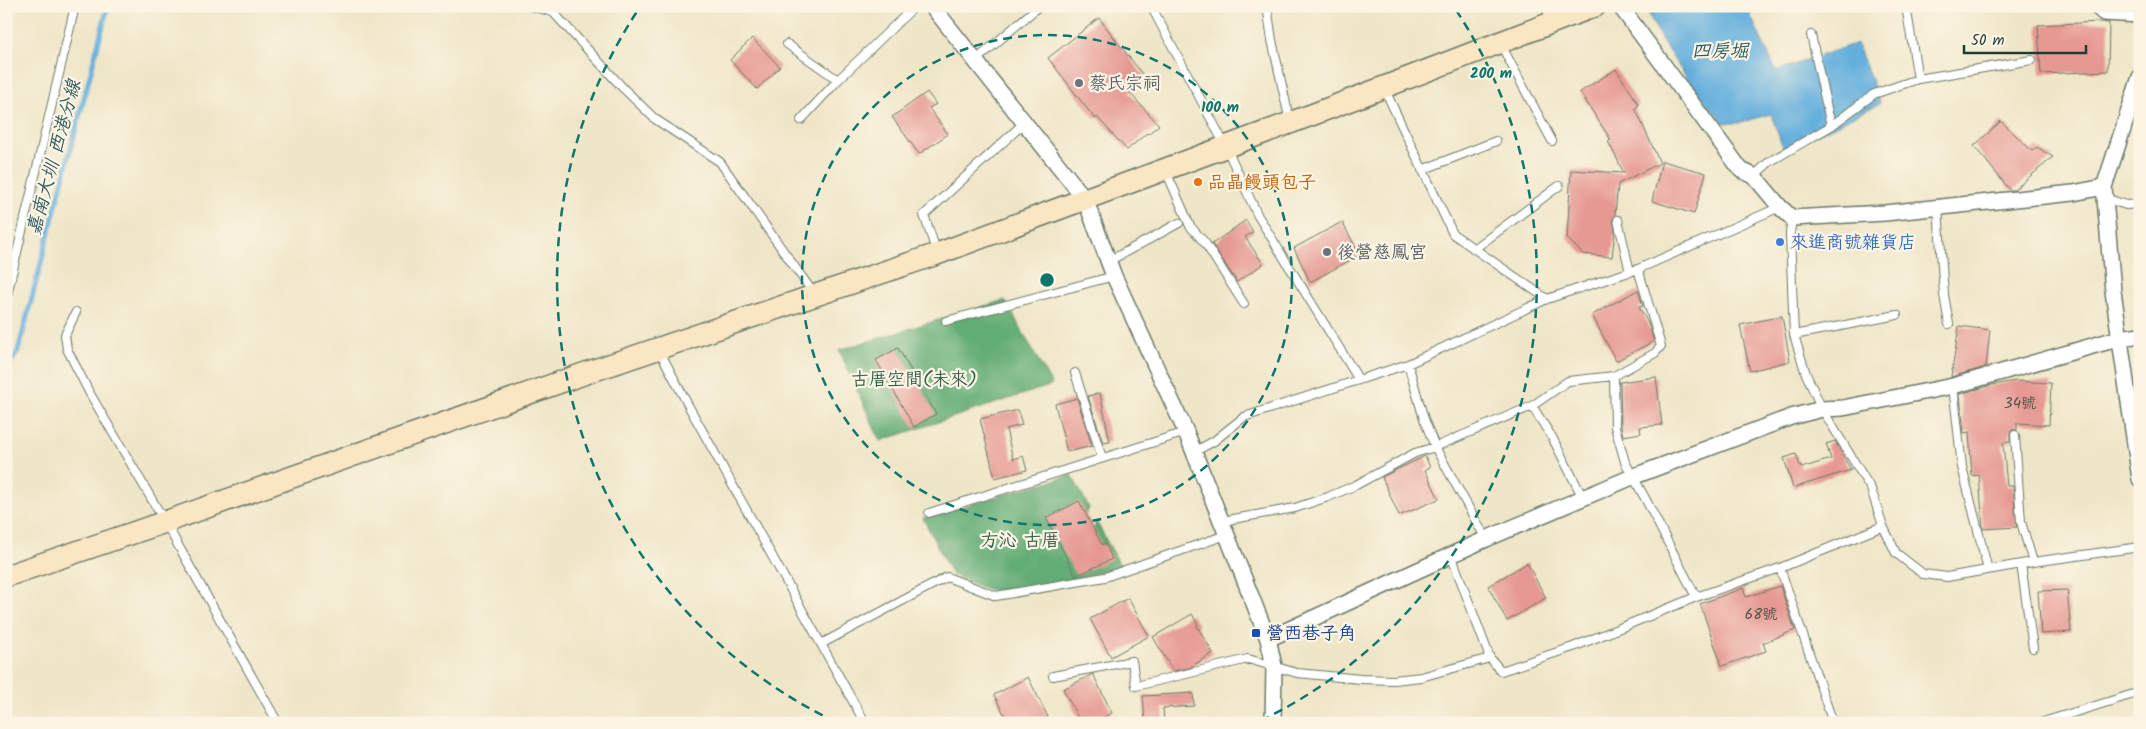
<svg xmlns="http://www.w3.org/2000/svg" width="2146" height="729" font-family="Kalam,'LXGW WenKai TC',sans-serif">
	<rect width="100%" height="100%" fill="#fcf5e5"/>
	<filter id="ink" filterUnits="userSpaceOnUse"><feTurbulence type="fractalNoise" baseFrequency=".02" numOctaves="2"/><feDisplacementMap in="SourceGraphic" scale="10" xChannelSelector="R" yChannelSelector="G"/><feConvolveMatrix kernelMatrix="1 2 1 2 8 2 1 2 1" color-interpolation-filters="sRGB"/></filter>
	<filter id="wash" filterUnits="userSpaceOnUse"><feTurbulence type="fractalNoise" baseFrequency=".0096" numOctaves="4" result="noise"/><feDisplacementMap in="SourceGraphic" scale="20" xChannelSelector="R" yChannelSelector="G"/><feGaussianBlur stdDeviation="1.12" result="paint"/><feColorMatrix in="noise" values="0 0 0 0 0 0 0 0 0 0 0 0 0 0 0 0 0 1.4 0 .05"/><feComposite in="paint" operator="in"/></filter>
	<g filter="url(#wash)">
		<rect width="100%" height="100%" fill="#efe6c8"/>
		<!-- forest -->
		<path fill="#62ac75" stroke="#407454" d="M 1005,300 L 1052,385 L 880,441 L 839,350 Z
			M 1072,475 L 1089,508 L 1086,514 L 1069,522 L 1094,530 L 1096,521 L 1121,567 C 1089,575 1023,596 992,590 C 978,587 964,579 952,575 L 923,518 Z"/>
		<!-- water -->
		<path fill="#64afdd" stroke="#427688" d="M 1646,6 L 1746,6 L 1776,71 L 1857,43 L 1880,103 L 1784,151 L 1771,114 L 1738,123 L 1724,123 C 1696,92 1660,46 1646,6 Z"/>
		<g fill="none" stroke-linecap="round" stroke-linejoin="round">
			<!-- stream -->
			<path stroke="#64afdd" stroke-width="5" d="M 6,371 L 18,351 L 108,6"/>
		</g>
		<g id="blocks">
			<!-- building -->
			<path fill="#e69993" d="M 1099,18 L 1146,79 L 1129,92 L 1159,125 L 1148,134 L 1147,133 L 1127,150 L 1097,117 L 1095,119 L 1048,58 Z
				M 2101,22 L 2109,23 L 2108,71 L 2041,74 L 2038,25 Z
				M 752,38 L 780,67 L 757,89 L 730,60 Z
				M 1616,69 L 1639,105 L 1635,108 L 1660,163 L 1618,184 L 1615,215 L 1613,219 L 1615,231 L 1612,257 L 1583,254 L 1567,238 L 1571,170 L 1624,173 L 1608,141 L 1611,140 L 1580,92 Z
				M 927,92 L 936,104 L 929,108 L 948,134 L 919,154 L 892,117 Z
				M 2001,121 L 2032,151 L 2037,147 L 2053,157 L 2014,190 L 2010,190 L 1974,146 Z
				M 1662,161 L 1706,173 L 1694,214 L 1652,201 Z
				M 1246,220 L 1253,232 L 1245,237 L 1263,264 L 1237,282 L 1212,244 Z
				M 1342,222 L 1360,255 L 1310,282 L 1294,248 Z
				M 1638,290 L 1643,306 L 1639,307 L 1648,323 L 1654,341 L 1616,361 L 1592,315 Z
				M 1782,316 L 1790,361 L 1750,371 L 1740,325 Z
				M 1959,326 L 1990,330 L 1986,367 L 1951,377 Z
				M 898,348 L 936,414 L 914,427 L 876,360 Z
				M 1656,377 L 1662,425 L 1640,427 L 1641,433 L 1623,436 L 1621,426 L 1620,382 Z
				M 2015,381 L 2051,383 L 2049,425 L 2017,423 L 2017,430 L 2012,430 L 2010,433 L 2010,442 L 2003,443 L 2007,486 L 2013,486 L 2017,527 L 1983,529 L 1979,475 L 1972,476 L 1969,432 L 1964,433 L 1960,394 L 1992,385 Z
				M 1100,393 L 1110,442 L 1103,443 L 1088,396 Z
				M 1077,398 L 1092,446 L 1067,452 L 1055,404 Z
				M 1018,410 L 1022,425 L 1006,429 L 1013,459 L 1023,456 L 1027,470 L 995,478 L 980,419 Z
				M 1835,441 L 1851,470 L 1793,488 L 1784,458 L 1796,454 L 1801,468 L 1831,459 L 1826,444 Z
				M 1425,456 L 1430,467 L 1425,470 L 1439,499 L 1399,516 L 1382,477 Z
				M 1079,501 L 1102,545 L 1105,543 L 1112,559 L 1076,576 L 1046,518 Z
				M 1527,563 L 1546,598 L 1507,621 L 1488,586 Z
				M 1780,586 L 1795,630 L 1763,643 L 1766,651 L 1722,666 L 1700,604 L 1743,588 L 1746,597 Z
				M 2067,590 L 2071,632 L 2041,634 L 2038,591 Z
				M 1128,598 L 1149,636 L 1111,657 L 1090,619 Z
				M 1192,614 L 1198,625 L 1197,626 L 1213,653 L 1189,668 L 1173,671 L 1153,637 Z
				M 1093,674 L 1112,713 L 1093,723 L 1081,723 L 1063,689 Z
				M 1028,677 L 1048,717 L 1038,723 L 1009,723 L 994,695 Z
				M 1193,693 L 1194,706 L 1163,708 L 1164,723 L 1145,723 L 1143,696 Z"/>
		</g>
	</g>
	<g filter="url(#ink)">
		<use href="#blocks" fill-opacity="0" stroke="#687868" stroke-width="1"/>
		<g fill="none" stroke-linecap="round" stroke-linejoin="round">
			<!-- lane casing -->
			<g stroke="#687868" stroke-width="10">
				<path id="lane" d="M 530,6 L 553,12
					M 557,6 L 553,12 L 623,88 L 655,119 L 720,162 L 814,294
					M 1151,6 L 1226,147 L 1258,216 L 1359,380
					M 1267,6 L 1272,40 L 1290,122
					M 1546,6 L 1551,21
					M 1906,6 L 1918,79
					M 1811,35 L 1831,126
					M 1500,43 L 1552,141
					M 787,44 L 838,80
					M 975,61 L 1039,6
					M 1384,88 L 1453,234 L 1547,299
					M 801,120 L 838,80 L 915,6
					M 1422,170 L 1496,141
					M 1166,171 L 1190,226 L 1205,243 L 1244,304
					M 1754,176 L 1769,162 L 1831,126 L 1874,94 L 1918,79 L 2032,60
					M 2105,198 L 2126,205 L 2140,204
					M 1938,208 L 1944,295 L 1949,324
					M 1792,218 L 1790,234 L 1794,335 L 1806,374 L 1822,409 L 1871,489 L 1883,526 L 1896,553 L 1923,574 L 1947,577 L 2033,562 L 2140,547
					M 1618,220 L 1630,272
					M 1474,249 L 1559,186
					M 937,253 L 924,215 L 1024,123
					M 1109,261 L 1179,223
					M 6,299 L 75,6
					M 76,312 L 65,335 L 67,349 L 89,392 L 165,522 L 278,723
					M 946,321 L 1114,276
					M 1794,335 L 1897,315
					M 659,350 L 688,405 L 865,723
					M 1408,364 L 1424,419 L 1435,447 L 1486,539
					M 1075,373 L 1102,458
					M 1614,376 L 1615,427 L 1625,462 L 1646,500 L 1696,597
					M 1953,386 L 1962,467 L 1988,570
					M 1532,406 L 1553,439 L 1583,498
					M 2015,435 L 2021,522 L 2033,562
					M 1194,452 L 1214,441 L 1244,417 L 1408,364 L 1547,299 L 1638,269 L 1780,207
					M 929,513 L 1186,432
					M 1222,521 L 1295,508 L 1328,497 L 1356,485 L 1415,453 L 1435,447 L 1532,406 L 1568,381 L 1614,376 L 1655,353 L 1661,346 L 1638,269
					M 1451,555 L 1490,658
					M 2021,564 L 2033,648
					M 1780,568 L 1833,723
					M 821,644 L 947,577 L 996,596 L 1105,577 L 1226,535
					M 1053,676 L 1132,661 L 1136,686 L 1248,659 L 1297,673 L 1361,679 L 1394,680 L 1421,677 L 1490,658 L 1501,671 L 1573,647 L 1696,597 L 1780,568 L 1883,526
					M 2040,723 L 2140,692"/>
			</g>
			<!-- street casing -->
			<g stroke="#687868" stroke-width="18">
				<path id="street" d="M 932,6 L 1085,199 L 1114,276 L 1186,432 L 1268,639 L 1274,666 L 1273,723
					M 1620,6 L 1741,170 L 1754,176 L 1780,207 L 1792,218 L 1885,213 L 2073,193 L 2104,187
					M 2096,6 L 2104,13 L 2140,15
					M 2140,77 L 2104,187 L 2113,291 L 2140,479
					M 1268,639 L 1486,539 L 1632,477 L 1791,417 L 1822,409 L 1843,408 L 1953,386 L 2120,338 L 2140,335"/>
			</g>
			<!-- secondary casing -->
			<g stroke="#687868" stroke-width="24">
				<path id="secondary" d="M 6,576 L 165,522 L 586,373 L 937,254 L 1314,114 L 1595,6"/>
			</g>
			<!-- lane -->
			<use href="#lane" stroke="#fff" stroke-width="8"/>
			<!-- street -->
			<use href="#street" stroke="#fff" stroke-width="15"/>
			<!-- secondary -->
			<use href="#secondary" stroke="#fbe6c3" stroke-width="21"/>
		</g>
	</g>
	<!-- distance rings -->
	<g fill="none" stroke="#0f766e" stroke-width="2.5" stroke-dasharray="9 6">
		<circle cx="1047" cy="280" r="245"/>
		<path d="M836 722A490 490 0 0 1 638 10M1456 10A490 490 0 0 1 1258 722"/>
	</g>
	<!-- markers -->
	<g fill="#6b7280" stroke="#fcf5e5" stroke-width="2">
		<circle cx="1079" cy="83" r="5"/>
		<circle cx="1327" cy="252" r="5"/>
	</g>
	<circle fill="#e8710a" stroke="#fcf5e5" stroke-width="2" cx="1198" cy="182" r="5"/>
	<circle fill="#3f7fe0" stroke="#fcf5e5" stroke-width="2" cx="1780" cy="242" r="5"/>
	<rect fill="#1a4fb4" stroke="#fcf5e5" stroke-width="2" x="1251" y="628" width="10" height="10" rx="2.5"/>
	<g text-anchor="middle" stroke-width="4.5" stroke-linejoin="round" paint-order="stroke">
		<!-- number labels -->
		<g font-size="15" fill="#51544c">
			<text x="2020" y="408">34號</text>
			<text x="1761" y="619">68號</text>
		</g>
		<!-- worship labels -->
		<g font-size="18" fill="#5b616d" stroke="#fcf5e5" text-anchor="start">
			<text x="1089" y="89">蔡氏宗祠</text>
			<text x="1337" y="258">後營慈鳳宮</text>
		</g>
		<!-- food labels -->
		<g font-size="18" fill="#c56008" stroke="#fcf5e5" text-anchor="start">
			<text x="1208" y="188">品晶饅頭包子</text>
		</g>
		<!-- shop labels -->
		<g font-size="18" fill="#366cbe" stroke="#fcf5e5" text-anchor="start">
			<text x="1790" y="248">來進商號雜貨店</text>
		</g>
		<!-- park labels -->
		<g font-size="18" fill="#366049" stroke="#fcf5e5">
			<text x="914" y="385">古厝空間(未來)</text>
			<text x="1020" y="546">方沁 古厝</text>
		</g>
		<!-- transit labels -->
		<g font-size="18" fill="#164399" stroke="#fcf5e5" text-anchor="start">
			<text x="1266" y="639">營西巷子角</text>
		</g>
		<!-- water labels -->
		<g font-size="19" font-style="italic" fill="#305a5e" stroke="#fcf5e5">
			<text x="1720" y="57">四房堀</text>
			<text transform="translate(53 157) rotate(-75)" y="7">嘉南大圳 西港分線</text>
		</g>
	</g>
	<circle cx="1047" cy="280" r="8" fill="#0f766e" stroke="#fcf5e5" stroke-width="2.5"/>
	<g font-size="15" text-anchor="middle" font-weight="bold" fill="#0f766e" stroke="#fcf5e5" stroke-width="4.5" stroke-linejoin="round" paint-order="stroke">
		<text x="1491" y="78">200 m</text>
		<text x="1220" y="112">100 m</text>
	</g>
	<!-- margin -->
	<rect width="2146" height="729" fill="none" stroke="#fcf5e5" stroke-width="25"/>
	<!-- scale -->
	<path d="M1964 45v8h122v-8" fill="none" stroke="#1f3d34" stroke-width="2.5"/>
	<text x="1971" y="45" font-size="15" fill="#1f3d34" stroke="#fcf5e5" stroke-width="4" paint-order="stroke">50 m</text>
</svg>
